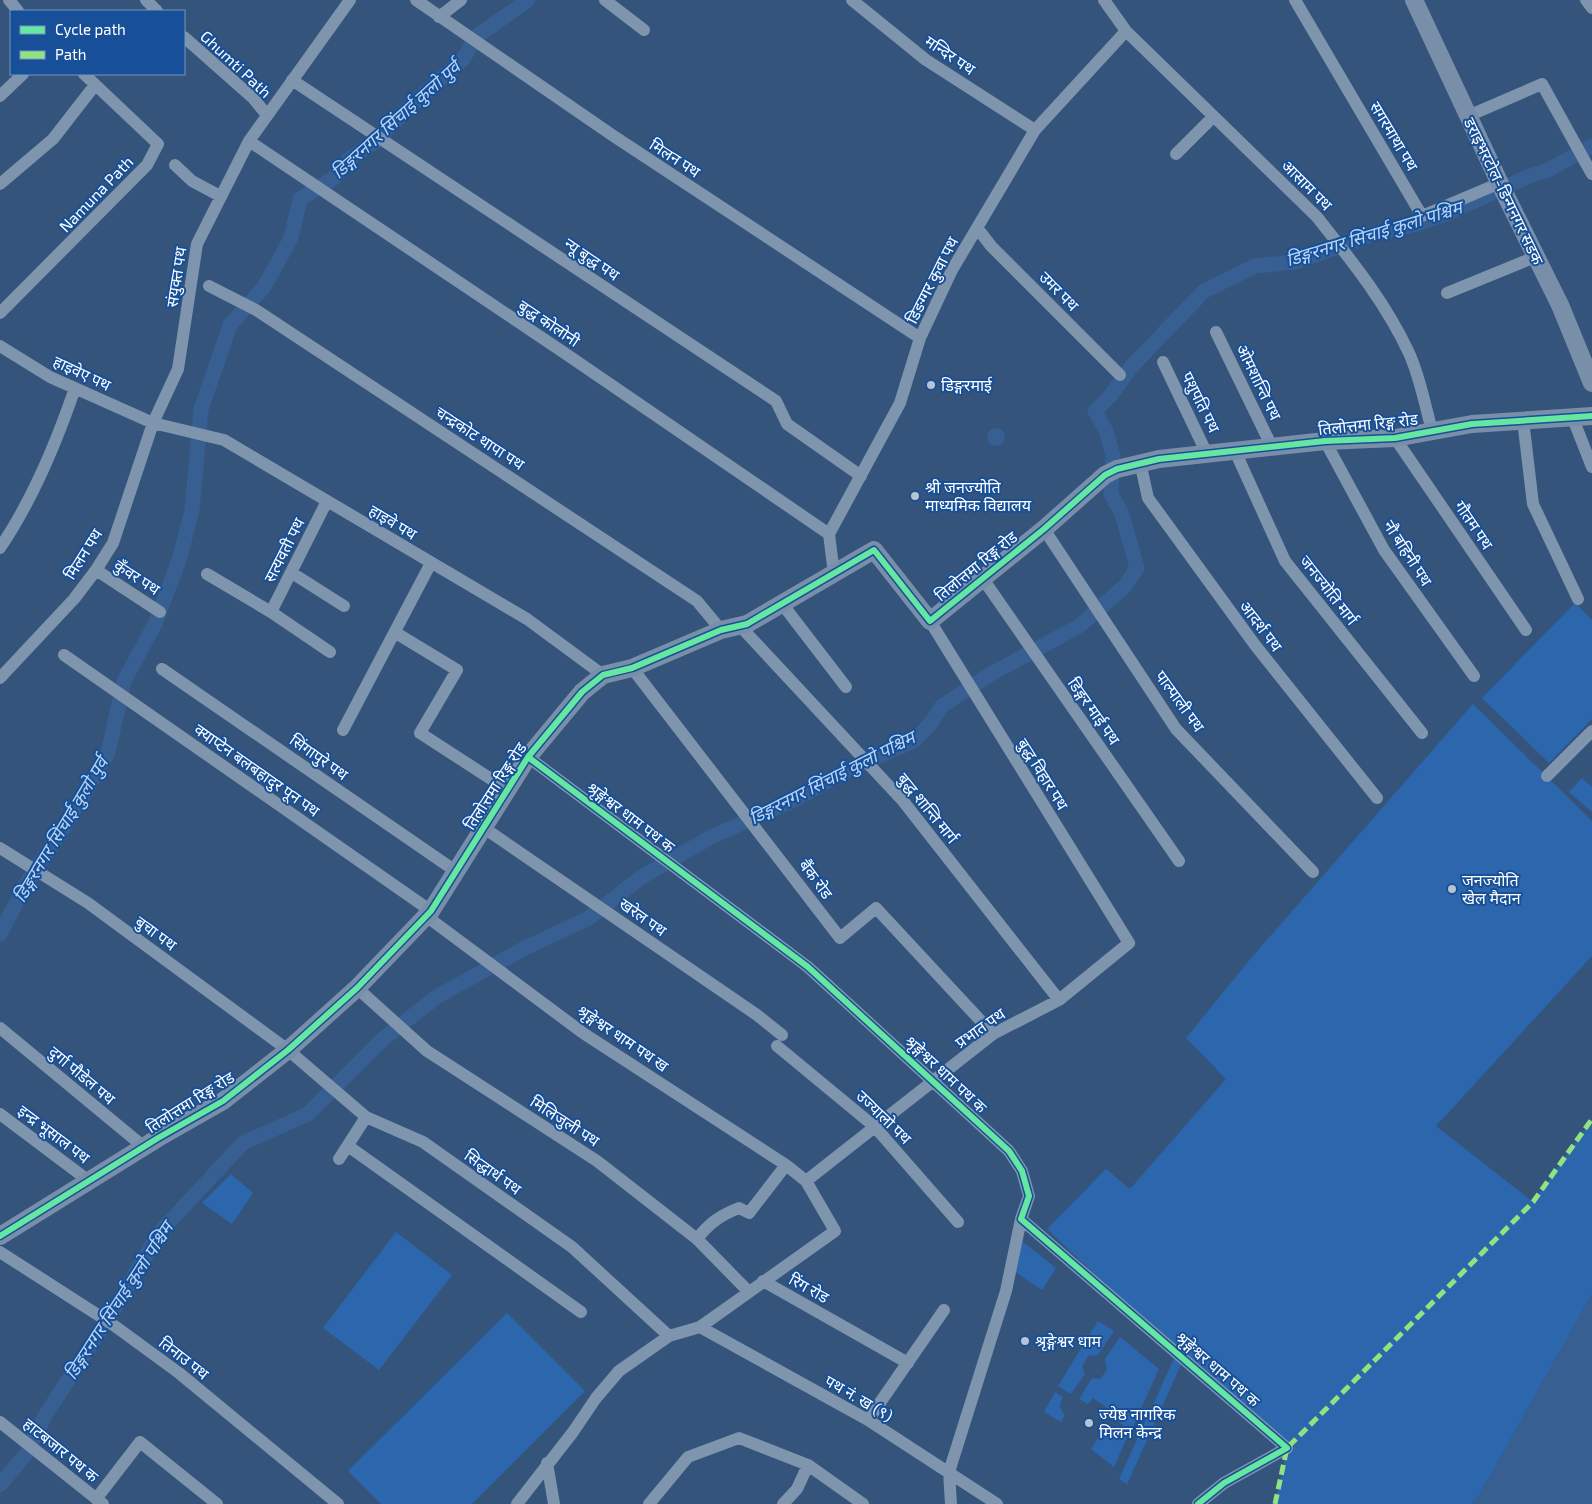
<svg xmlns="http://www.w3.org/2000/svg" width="1592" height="1504" font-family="'Exo 2','Noto Sans Devanagari',sans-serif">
	<rect width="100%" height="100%" fill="#34547b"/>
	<!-- green -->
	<path fill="#2c67ae" d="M 1575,603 L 1592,620 L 1592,719 L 1549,763 L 1482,698 Z
		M 1473,704 L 1592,821 L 1592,956 L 1436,1126 L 1533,1202 L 1592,1119 L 1592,1294 L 1480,1494 L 1472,1504 L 1275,1504 L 1287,1448 L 1184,1358 L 1127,1484 L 1119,1479 L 1177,1352 L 1047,1229 L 1106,1169 L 1130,1189 L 1226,1079 L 1186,1038 L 1252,957 Z
		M 1582,778 L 1592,787 L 1592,812 L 1569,792 Z
		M 231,1174 L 253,1193 L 232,1224 L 202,1203 Z
		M 396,1232 L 452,1275 L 379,1370 L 323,1328 Z
		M 1018,1238 L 1056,1268 L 1042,1290 L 1011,1269 Z
		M 507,1313 L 585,1391 L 472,1504 L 381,1504 L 348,1471 Z
		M 1098,1321 L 1114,1331 L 1098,1355 L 1088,1356 L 1082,1366 L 1085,1374 L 1071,1394 L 1058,1386 Z
		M 1120,1337 L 1159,1369 L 1131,1431 L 1105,1412 L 1107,1408 L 1093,1398 L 1088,1404 L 1079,1399 L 1092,1378 L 1100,1379 L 1107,1370 L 1105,1359 Z
		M 1055,1392 L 1063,1397 C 1059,1405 1059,1409 1065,1415 L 1061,1422 L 1044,1412 Z
		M 1107,1424 L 1127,1437 L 1114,1467 L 1091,1449 Z"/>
	<!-- water -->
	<path fill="#375f92" d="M987 437a9 9 0 1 1 18 0a9 9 0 1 1-18 0Z
		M 1592,1294 L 1592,1504 L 1472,1504 L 1480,1494 Z"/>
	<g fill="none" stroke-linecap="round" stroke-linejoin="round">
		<!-- canal -->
		<path stroke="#375f92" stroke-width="15" d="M 0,934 L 26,884 L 68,821 L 108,753 L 124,681 L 155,624 L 179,560 L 192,511 L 201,409 L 216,366 L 230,325 L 264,287 L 291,238 L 300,199 L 334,178 L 349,159 L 375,142 L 407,109 L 463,59 L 477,36 L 528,0
			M 0,1485 L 26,1454 L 46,1414 L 117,1305 L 159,1233 L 243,1143 L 308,1114 L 384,1038 L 438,996 L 525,948 L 589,918 L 640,878 L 711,837 L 796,799 L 855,766 L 914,741 L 931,723 L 942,706 L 991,674 L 1079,626 L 1125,586 L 1137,568 L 1122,514 L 1111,494 L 1113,455 L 1106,431 L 1095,411 L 1110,396 L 1132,366 L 1204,291 L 1255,266 L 1296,262 L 1373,234 L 1418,224 L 1453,211 L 1527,177 L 1548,170 L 1592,146"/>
		<!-- street -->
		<path stroke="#7f94ad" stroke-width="12" d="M 9,0 L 18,11
			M 146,0 L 157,11
			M 416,0 L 612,135 L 920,338
			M 605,0 L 644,30
			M 852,0 L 926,60 L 1035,130
			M 1104,0 L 1126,31 L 1317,217 C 1351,260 1386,303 1409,353 C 1420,377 1425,405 1432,431
			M 1295,0 L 1422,216 L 1500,183
			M 1586,0 L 1592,8
			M 439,17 L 461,0
			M 184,37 L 253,98 L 267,115
			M 292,80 L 776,401 L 787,424 L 861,476
			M 0,96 L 23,74
			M 1468,116 L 1542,84 L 1592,174
			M 249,141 L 566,354 L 829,534
			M 1176,154 L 1213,117
			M 175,165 L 192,181 L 220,196
			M 0,184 L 53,139 L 95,85
			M 978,229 L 991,246 L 1120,375
			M 209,286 L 256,310 L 697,601 L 721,630
			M 1447,293 L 1535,257
			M 0,313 L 147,165 L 158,144 L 84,74
			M 1216,332 L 1272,447
			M 0,346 L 50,377 L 153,423 L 224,440 L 527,619 L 603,675
			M 1163,362 L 1208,456
			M 1572,416 L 1592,467
			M 1523,420 L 1533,504 L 1578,599
			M 1395,438 L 1526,630
			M 1325,441 L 1384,550 L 1474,676
			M 1235,451 L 1285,561 L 1422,733
			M 1140,462 L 1148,498 L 1255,645 L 1377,798
			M 1044,529 L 1176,729 L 1313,872
			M 0,548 C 33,499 56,444 75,388
			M 96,570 L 160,612
			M 292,573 L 344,606
			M 207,574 L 271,612 L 327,501
			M 834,574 L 829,534 L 900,403 L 920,338 L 952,270 L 1035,130 L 1126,31
			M 983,579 L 1179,861
			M 783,605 L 846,687
			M 271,612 L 330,652
			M 740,626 L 903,801 L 1059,1000
			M 396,633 L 457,670 L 420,733 L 508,790
			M 64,655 L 431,911
			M 632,668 L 840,938 L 876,908 L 993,1034
			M 162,669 L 457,872
			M 0,678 L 74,599 L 96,570 L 113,543 L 153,423 L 178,369 L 197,244 L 249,141 L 350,0
			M 343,730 L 431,563
			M 528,757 L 808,967 L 1009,1151 L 1022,1171 L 1029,1196 L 1021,1219 L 1287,1448 L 1224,1483 L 1198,1504
			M 1547,776 L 1592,731
			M 484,828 L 757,1015 L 782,1035
			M 0,848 L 88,903 L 288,1050 L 366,1117 L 423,1142 L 572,1247 L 669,1336
			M 426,916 L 583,1033 L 786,1165 L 806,1181 L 835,1231 L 700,1327 L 669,1336 L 619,1371 L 596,1398 L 573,1432 L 517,1504
			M 357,988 L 427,1051 L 597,1161 L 697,1239 L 748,1291
			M 0,1028 L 144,1147
			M 777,1046 L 875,1127 L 958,1222
			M 0,1114 L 89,1181
			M 348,1146 L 581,1312
			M 339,1159 L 366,1117
			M 806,1181 L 993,1034 L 1059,1000 L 1129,943 L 930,621
			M 697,1239 C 709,1223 721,1215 739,1208 L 749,1213 L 786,1165
			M 0,1252 L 112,1324 L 179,1373 L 338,1504
			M 763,1281 L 908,1363
			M 700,1327 L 868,1420 L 997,1504
			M 868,1420 L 944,1310
			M 0,1422 L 103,1504
			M 547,1463 L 554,1504
			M 96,1499 L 140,1442 L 217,1504
			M 649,1504 L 688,1457 L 739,1438 L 808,1465 L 863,1504
			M 783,1504 L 797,1489 L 808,1465
			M 951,1504 L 949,1472 L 1006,1291 L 1021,1219"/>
		<!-- secondary -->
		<path stroke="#798fa9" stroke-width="18" d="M 1414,0 L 1502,188 L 1560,305 L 1592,383
			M 0,1236 L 158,1138 L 223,1101 L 288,1050 L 357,988 L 431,911 L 528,757 L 582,692 L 603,675 L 632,668 L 721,630 L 747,624 L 874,550 L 930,621 L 1044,529 L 1105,475 L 1117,469 L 1159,459 L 1325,441 L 1395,438 L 1472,424 L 1592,416"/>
		<!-- quiet -->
		<path stroke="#91e382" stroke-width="5" stroke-dasharray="10 5" stroke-linecap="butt" d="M 1275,1504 L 1287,1448 L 1533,1202 L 1592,1119"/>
		<!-- cycleway casing -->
		<g stroke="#175098" stroke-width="9">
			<path id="cycleway" d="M 528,757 L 808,967 L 1009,1151 L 1022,1171 L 1029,1196 L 1021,1219 L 1287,1448 L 1224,1483 L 1198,1504
				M 0,1236 L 158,1138 L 223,1101 L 288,1050 L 357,988 L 431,911 L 528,757 L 582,692 L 603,675 L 632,668 L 721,630 L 747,624 L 874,550 L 930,621 L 1044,529 L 1105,475 L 1117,469 L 1159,459 L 1325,441 L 1395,438 L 1472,424 L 1592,416"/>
		</g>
		<!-- cycleway -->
		<use href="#cycleway" stroke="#66e7a1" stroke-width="6"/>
	</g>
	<!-- markers -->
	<g fill="#b8c3d1" stroke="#175098" stroke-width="2">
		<circle cx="931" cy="385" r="5"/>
		<circle cx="915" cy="496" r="5"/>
		<circle cx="1452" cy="889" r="5"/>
		<circle cx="1025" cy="1341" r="5"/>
		<circle cx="1089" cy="1423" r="5"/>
	</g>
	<g text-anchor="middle" stroke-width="4" stroke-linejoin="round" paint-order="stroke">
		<!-- street labels -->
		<g font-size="16" fill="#fff" stroke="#175098">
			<text transform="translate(950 55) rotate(34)" y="6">मन्दिर पथ</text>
			<text transform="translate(236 64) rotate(43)" y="6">Ghumti Path</text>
			<text transform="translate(1394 136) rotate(59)" y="6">सगरमाथा पथ</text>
			<text transform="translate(675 158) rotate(33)" y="6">मिलन पथ</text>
			<text transform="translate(1307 185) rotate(45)" y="6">आसाम पथ</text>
			<text transform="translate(1504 191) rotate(64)" y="6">डराइभरटोल-डिन्गनगर सडक</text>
			<text transform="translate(96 194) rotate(-46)" y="6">Namuna Path</text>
			<text transform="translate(592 259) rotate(34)" y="6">न्यू बुद्ध पथ</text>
			<text transform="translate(176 277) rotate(-81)" y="6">संयुक्त पथ</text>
			<text transform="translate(932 280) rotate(-63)" y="6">डिङग्गर कुवा पथ</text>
			<text transform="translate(1059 291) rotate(45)" y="6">उमर पथ</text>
			<text transform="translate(549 323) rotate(34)" y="6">बुद्ध कोलोनी</text>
			<text transform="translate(82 373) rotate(25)" y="6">हाइवेए पथ</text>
			<text transform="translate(1259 382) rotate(64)" y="6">ओमशान्ति पथ</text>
			<text transform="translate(1201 402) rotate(64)" y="6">पशुपति पथ</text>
			<text transform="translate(1368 424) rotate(-6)" y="6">तिलोत्तमा रिङ्ग रोड</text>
			<text transform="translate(480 438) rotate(33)" y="6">चन्द्रकोट थापा पथ</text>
			<text transform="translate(393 522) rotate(31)" y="6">हाइवे पथ</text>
			<text transform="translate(1474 525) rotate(56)" y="6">गौतम पथ</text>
			<text transform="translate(284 550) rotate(-63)" y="6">सत्यवती पथ</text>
			<text transform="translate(1408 553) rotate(57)" y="6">नौ बहिनी पथ</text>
			<text transform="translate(83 554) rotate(-58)" y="6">मिलन पथ</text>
			<text transform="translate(976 566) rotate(-39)" y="6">तिलोत्तमा रिङ्ग रोड</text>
			<text transform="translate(137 577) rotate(33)" y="6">कुँवर पथ</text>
			<text transform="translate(1329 590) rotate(52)" y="6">जनज्योति मार्ग</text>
			<text transform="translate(1261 626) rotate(53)" y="6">आदर्श पथ</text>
			<text transform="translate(1180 701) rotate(54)" y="6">पाल्पाली पथ</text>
			<text transform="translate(1094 711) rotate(55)" y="6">डिङ्गर माई पथ</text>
			<text transform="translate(319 757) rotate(35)" y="6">सिंगापुरे पथ</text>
			<text transform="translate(257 770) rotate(35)" y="6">क्याप्टेन बलबहादुर पून पथ</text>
			<text transform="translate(1043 774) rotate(58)" y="6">बुद्ध विहार पथ</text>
			<text transform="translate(495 786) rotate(-57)" y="6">तिलोत्तमा रिङ्ग रोड</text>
			<text transform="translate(928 808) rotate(51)" y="6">बुद्ध शान्ति मार्ग</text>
			<text transform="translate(631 817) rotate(37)" y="6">श्रृङ्गेश्वर धाम पथ क</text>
			<text transform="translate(816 879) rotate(53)" y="6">बैंक रोड</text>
			<text transform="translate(643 917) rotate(35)" y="6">खरेल पथ</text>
			<text transform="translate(156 933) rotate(36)" y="6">बुचा पथ</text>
			<text transform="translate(980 1028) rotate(-35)" y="6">प्रभात पथ</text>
			<text transform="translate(623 1038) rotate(34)" y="6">श्रृङ्गेश्वर धाम पथ ख</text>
			<text transform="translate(946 1074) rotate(43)" y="6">श्रृङ्गेश्वर धाम पथ क</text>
			<text transform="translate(82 1075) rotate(40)" y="6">दुर्गा पौडेल पथ</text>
			<text transform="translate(190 1102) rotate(-32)" y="6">तिलोत्तमा रिङ्ग रोड</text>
			<text transform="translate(884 1117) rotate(44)" y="6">उज्यालो पथ</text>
			<text transform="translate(565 1121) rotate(33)" y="6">मिलिजुली पथ</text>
			<text transform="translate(54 1134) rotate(37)" y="6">इन्द्र भूसाल पथ</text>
			<text transform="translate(493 1172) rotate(35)" y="6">सिद्धार्थ पथ</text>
			<text transform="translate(809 1288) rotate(29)" y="6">रिंग रोड</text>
			<text transform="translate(184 1358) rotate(38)" y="6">तिनाउ पथ</text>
			<text transform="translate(1218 1369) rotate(41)" y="6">श्रृङ्गेश्वर धाम पथ क</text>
			<text transform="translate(859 1398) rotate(30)" y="6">पथ नं. ख (९)</text>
			<text transform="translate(61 1450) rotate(39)" y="6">हाटबजार पथ क</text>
		</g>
		<!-- poi labels -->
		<g font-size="16" fill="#fff" stroke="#175098" text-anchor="start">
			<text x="941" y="391">डिङ्गरमाई</text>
			<text x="925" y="493">श्री जनज्योति<tspan x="925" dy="18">माध्यमिक विद्यालय</tspan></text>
			<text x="1462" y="886">जनज्योति<tspan x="1462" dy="18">खेल मैदान</tspan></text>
			<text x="1035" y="1347">श्रृङ्गेश्वर धाम</text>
			<text x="1099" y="1420">ज्येष्ठ नागरिक<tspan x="1099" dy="18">मिलन केन्द्र</tspan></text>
		</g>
		<!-- water labels -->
		<g font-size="18" font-style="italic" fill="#b7d5f8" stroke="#175098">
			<text transform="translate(396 120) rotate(-42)" y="6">डिङ्गरनगर सिंचाई कुलो पुर्व</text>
			<text transform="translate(1374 234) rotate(-17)" y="6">डिङ्गरनगर सिंचाई कुलो पश्चिम</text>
			<text transform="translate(832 778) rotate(-27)" y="6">डिङ्गरनगर सिंचाई कुलो पश्चिम</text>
			<text transform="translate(61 830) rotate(-59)" y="6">डिङ्गरनगर सिंचाई कुलो पुर्व</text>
			<text transform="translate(119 1301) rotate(-57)" y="6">डिङ्गरनगर सिंचाई कुलो पश्चिम</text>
		</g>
	</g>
	<!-- legend -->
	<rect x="10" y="10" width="175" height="65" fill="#175098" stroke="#7496c1"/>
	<rect x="20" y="26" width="25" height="8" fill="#66e7a1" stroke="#7496c1"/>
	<text x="55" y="35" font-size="15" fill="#ffffff">Cycle path</text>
	<rect x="20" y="51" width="25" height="8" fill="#91e382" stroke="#7496c1"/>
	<text x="55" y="60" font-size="15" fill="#ffffff">Path</text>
</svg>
